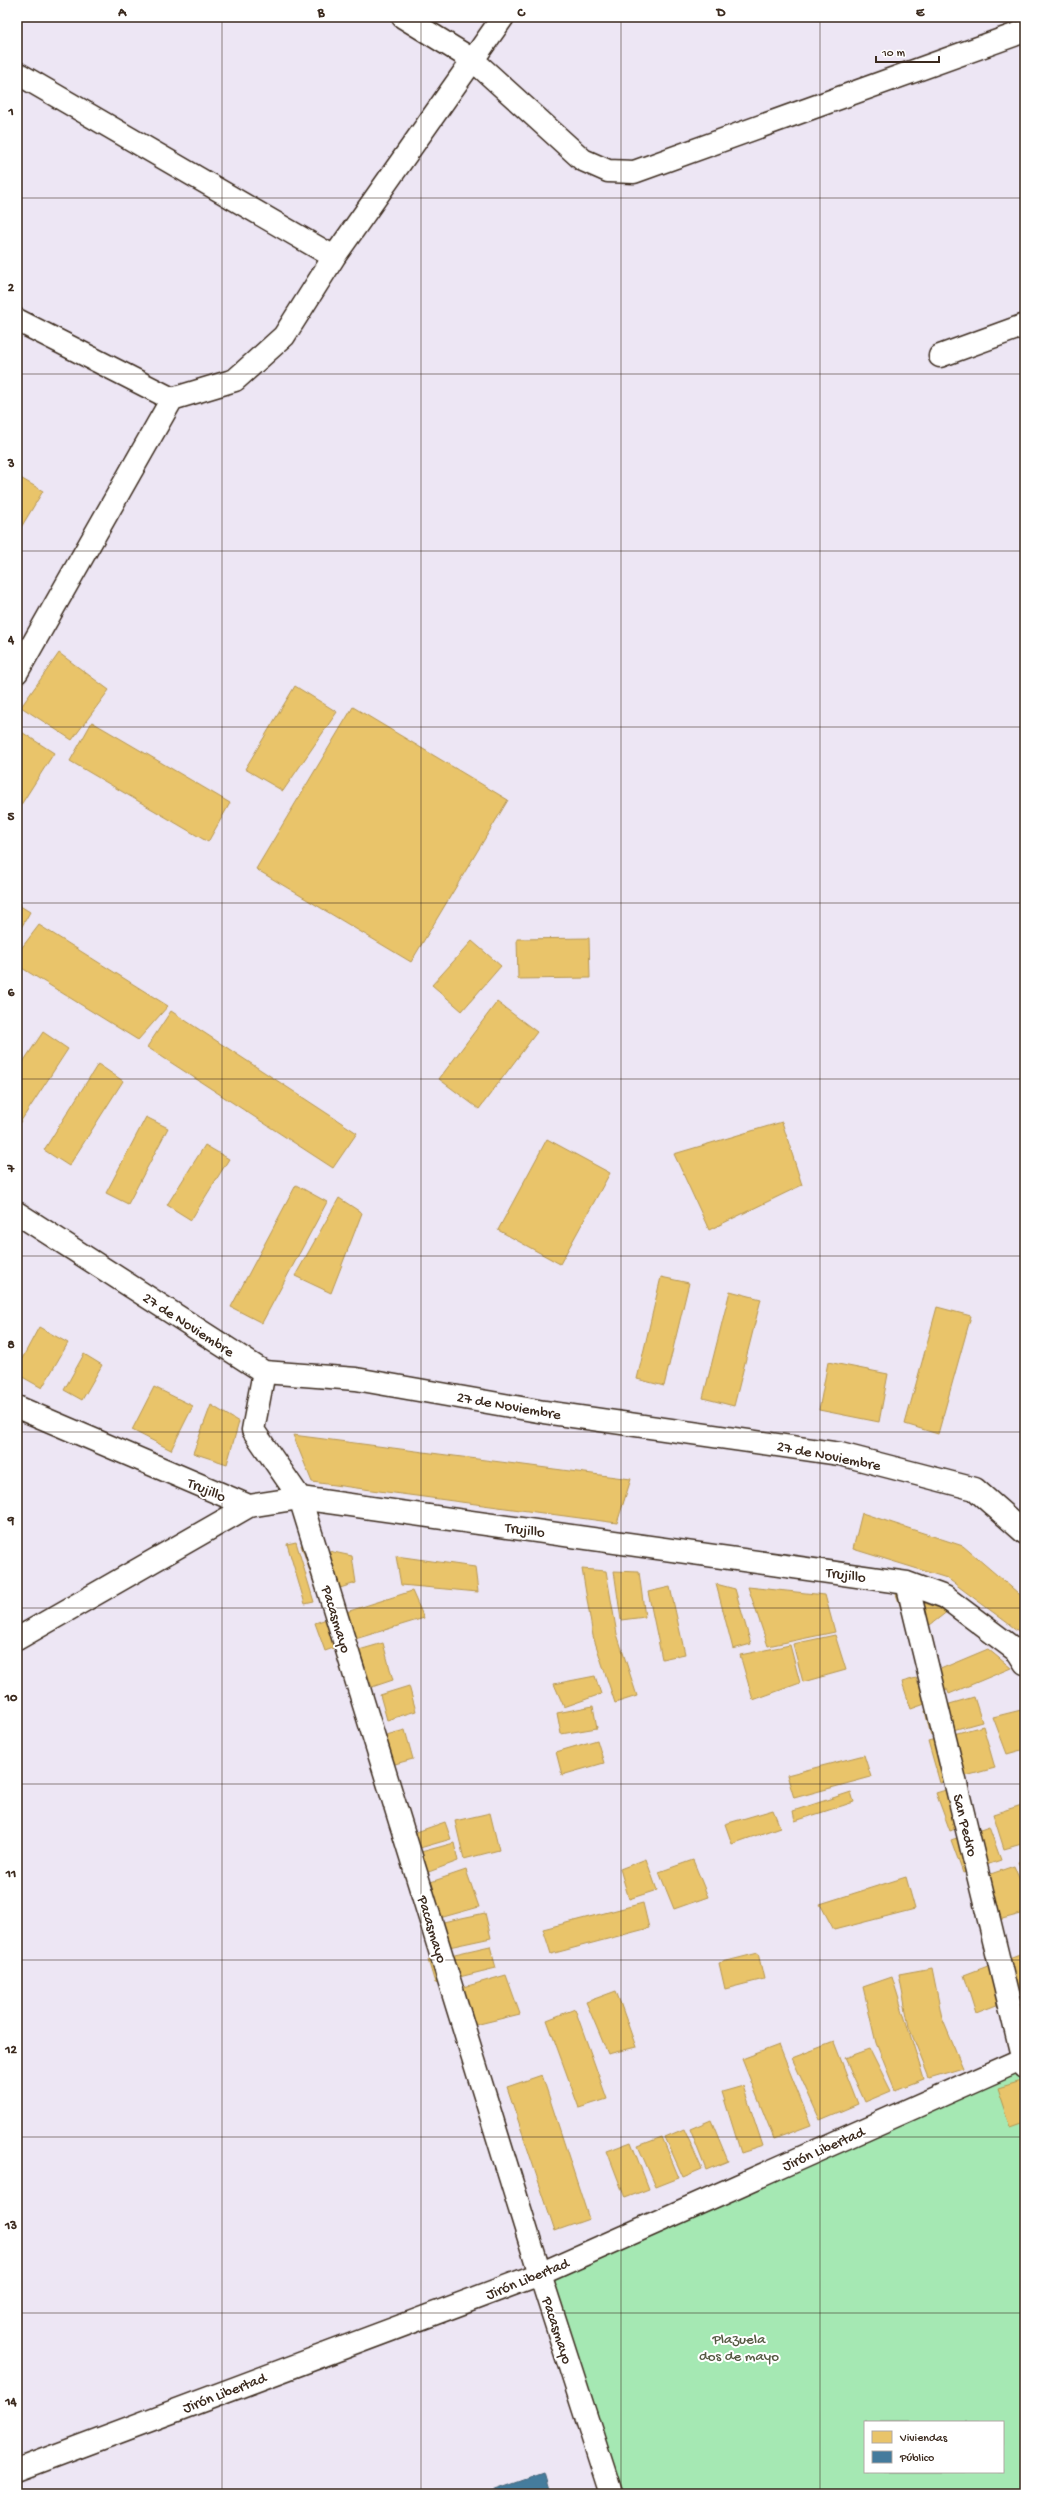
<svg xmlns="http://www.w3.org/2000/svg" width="1042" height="2511" font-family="'Gochi Hand',sans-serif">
	<rect width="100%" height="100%" fill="#ede6f4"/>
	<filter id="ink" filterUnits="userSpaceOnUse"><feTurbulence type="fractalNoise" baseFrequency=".025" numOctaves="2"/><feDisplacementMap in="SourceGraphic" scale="8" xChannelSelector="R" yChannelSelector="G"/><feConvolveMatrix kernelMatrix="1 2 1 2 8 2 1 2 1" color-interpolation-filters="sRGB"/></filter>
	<g filter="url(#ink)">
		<!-- green -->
		<path fill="#a5e8b3" stroke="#708968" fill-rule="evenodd" d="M 1025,2068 L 1025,2494 L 611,2494 L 540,2274 ZM 865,2422 L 1003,2422 L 1003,2472 L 865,2472 Z"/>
		<!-- homes -->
		<path fill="#e9c46a" stroke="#b59653" d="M 17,476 L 43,491 L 17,534 Z
			M 59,653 L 109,690 L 72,740 L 21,707 Z
			M 295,686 L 337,712 L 283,791 L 245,769 Z
			M 353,707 L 508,800 L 411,962 L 256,869 Z
			M 92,722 L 230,803 L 208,842 L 70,761 Z
			M 17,729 L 54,753 L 17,811 Z
			M 17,904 L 30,912 L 17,935 Z
			M 39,925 L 168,1006 L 138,1040 L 17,965 L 17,954 Z
			M 589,938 L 590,978 L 518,979 L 517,939 Z
			M 472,941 L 501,966 L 462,1011 L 432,985 Z
			M 497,1002 L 537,1032 L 479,1109 L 439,1079 Z
			M 171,1011 L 357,1133 L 333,1168 L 147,1047 Z
			M 43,1032 L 68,1049 L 17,1127 L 17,1071 Z
			M 98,1064 L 123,1081 L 69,1166 L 44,1150 Z
			M 146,1117 L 168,1128 L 128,1204 L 106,1193 Z
			M 782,1122 L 802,1185 L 709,1230 L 674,1154 Z
			M 547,1139 L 610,1173 L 560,1264 L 498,1230 Z
			M 205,1145 L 229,1159 L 191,1220 L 167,1205 Z
			M 296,1185 L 327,1202 L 262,1323 L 231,1307 Z
			M 339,1198 L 362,1213 L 331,1293 L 295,1276 Z
			M 661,1277 L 689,1283 L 664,1386 L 637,1379 Z
			M 730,1291 L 761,1299 L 734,1406 L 703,1398 Z
			M 937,1307 L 971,1316 L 938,1434 L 905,1424 Z
			M 39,1327 L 68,1343 L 42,1388 L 17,1374 L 17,1368 Z
			M 84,1354 L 102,1365 L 82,1400 L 64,1390 Z
			M 828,1362 L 888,1374 L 879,1422 L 819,1410 Z
			M 154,1387 L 193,1406 L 171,1450 L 132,1430 Z
			M 211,1405 L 239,1422 L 227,1464 L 193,1453 Z
			M 293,1435 L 631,1479 L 617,1523 L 312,1482 Z
			M 862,1513 L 963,1546 L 1025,1599 L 1025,1636 L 947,1578 L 853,1549 Z
			M 296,1542 L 314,1602 L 305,1604 L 287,1544 Z
			M 301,1545 L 352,1556 L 356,1583 L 318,1595 Z
			M 396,1556 L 475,1567 L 478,1592 L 401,1585 Z
			M 582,1569 L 606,1571 L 617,1634 L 637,1696 L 615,1703 L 593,1636 Z
			M 614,1571 L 639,1572 L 645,1617 L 621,1620 Z
			M 716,1584 L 735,1589 L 751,1644 L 733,1649 Z
			M 670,1587 L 685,1654 L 662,1659 L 648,1592 Z
			M 748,1587 L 825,1595 L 835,1632 L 768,1646 Z
			M 412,1591 L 424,1618 L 352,1640 L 343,1613 Z
			M 896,1594 L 918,1601 L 948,1611 L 912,1639 Z
			M 335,1616 L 345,1644 L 325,1651 L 315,1623 Z
			M 835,1635 L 846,1670 L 803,1682 L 793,1644 Z
			M 383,1643 L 393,1680 L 372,1687 L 359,1650 Z
			M 790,1645 L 800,1683 L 753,1700 L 740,1655 Z
			M 988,1649 L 1011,1668 L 949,1694 L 947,1689 L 922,1695 L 925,1704 L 911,1709 L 902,1682 L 916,1678 L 919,1685 L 942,1679 L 938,1670 Z
			M 595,1676 L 601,1694 L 564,1707 L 554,1684 Z
			M 409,1686 L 416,1711 L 387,1720 L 380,1695 Z
			M 974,1697 L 982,1722 L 931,1736 L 925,1711 Z
			M 593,1706 L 597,1728 L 561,1734 L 557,1713 Z
			M 1021,1710 L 1025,1720 L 1025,1749 L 1007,1754 L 993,1717 Z
			M 983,1726 L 995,1768 L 940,1783 L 928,1741 Z
			M 405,1730 L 413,1759 L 384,1767 L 375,1738 Z
			M 597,1740 L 604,1763 L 562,1775 L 556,1752 Z
			M 864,1755 L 871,1777 L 794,1798 L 787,1775 Z
			M 949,1789 L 960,1827 L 950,1831 L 936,1793 Z
			M 851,1792 L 854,1802 L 795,1821 L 793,1811 Z
			M 1025,1804 L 1025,1843 L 1004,1849 L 993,1814 Z
			M 773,1810 L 780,1827 L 732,1844 L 725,1824 Z
			M 490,1813 L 499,1850 L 464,1859 L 455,1821 Z
			M 445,1822 L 451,1839 L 413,1850 L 408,1835 Z
			M 989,1827 L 1001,1860 L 963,1873 L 951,1840 Z
			M 454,1843 L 458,1861 L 418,1876 L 410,1855 Z
			M 646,1859 L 657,1890 L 629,1899 L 620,1869 Z
			M 1025,1859 L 1025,1878 L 1018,1862 Z
			M 693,1860 L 708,1897 L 674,1909 L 659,1872 Z
			M 1014,1866 L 1025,1892 L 1025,1913 L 987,1923 L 973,1880 Z
			M 466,1870 L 479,1907 L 429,1921 L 419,1886 Z
			M 906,1877 L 915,1909 L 834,1930 L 820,1904 Z
			M 643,1903 L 649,1928 L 551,1954 L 543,1929 Z
			M 485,1913 L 491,1938 L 435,1950 L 429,1925 Z
			M 490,1946 L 496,1968 L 435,1983 L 428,1960 Z
			M 1025,1952 L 1025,1994 L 976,2013 L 964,1975 Z
			M 758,1953 L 764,1979 L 725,1989 L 719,1963 Z
			M 932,1968 L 942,2018 L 963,2068 L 929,2078 L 909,2027 L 899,1974 Z
			M 506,1975 L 520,2014 L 463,2028 L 450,1991 Z
			M 892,1977 L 924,2079 L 895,2090 L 876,2043 L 863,1987 Z
			M 616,1991 L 636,2047 L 608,2054 L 586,2002 Z
			M 575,2009 L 607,2099 L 579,2108 L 547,2020 Z
			M 834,2042 L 858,2104 L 820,2120 L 792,2058 Z
			M 779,2045 L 811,2125 L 774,2139 L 742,2059 Z
			M 870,2049 L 891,2091 L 865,2102 L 845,2058 Z
			M 542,2075 L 589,2219 L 555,2231 L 507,2087 Z
			M 1025,2080 L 1025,2122 L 1011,2127 L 998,2088 Z
			M 743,2086 L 763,2146 L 741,2153 L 722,2092 Z
			M 711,2120 L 728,2161 L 706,2170 L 690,2129 Z
			M 684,2129 L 702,2169 L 683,2177 L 665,2137 Z
			M 662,2137 L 679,2178 L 656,2187 L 638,2146 Z
			M 631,2142 L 649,2189 L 625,2198 L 607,2151 Z"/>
		<!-- public -->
		<path fill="#457b9d" stroke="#426377" d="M 544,2473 L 550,2494 L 484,2494 Z"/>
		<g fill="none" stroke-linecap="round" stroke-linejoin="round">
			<!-- minor casing -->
			<g stroke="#3b2a1e" stroke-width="25">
				<path id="minor" d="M 403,17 L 473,60 L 583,160 L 608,171 L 634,172 L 1025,31
					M 17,73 L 334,257
					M 17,320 L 172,399 L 235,380 L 284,336 L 334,257 L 503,17
					M 940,356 L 1025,325
					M 17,672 L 172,399
					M 17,1213 L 264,1372 L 356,1379 L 544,1412 L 840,1454 L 975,1489 L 1025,1533
					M 264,1372 L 253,1430 L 300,1498 L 540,2274 L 611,2494
					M 17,1407 L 249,1506 L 300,1498 L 907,1583 L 945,1597 L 1018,1652 L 1025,1663
					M 907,1583 L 1025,2068
					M 17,1639 L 249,1506
					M 17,2470 L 540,2274 L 1025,2058"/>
			</g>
			<!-- minor -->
			<use href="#minor" stroke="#fff" stroke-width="22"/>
		</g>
	</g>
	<!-- grid -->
	<path fill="none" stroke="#3b2a1e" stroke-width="1" stroke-opacity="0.55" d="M 222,17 L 222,2494M 421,17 L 421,2494M 621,17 L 621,2494M 820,17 L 820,2494M 17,198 L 1025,198M 17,374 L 1025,374M 17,551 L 1025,551M 17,727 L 1025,727M 17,903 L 1025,903M 17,1079 L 1025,1079M 17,1256 L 1025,1256M 17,1432 L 1025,1432M 17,1608 L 1025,1608M 17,1784 L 1025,1784M 17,1960 L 1025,1960M 17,2137 L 1025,2137M 17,2313 L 1025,2313"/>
	<g text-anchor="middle" stroke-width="4" stroke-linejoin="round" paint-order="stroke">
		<!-- street labels -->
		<g font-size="15" fill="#3b2a1e" stroke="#fff">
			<text transform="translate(189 1324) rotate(33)" y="5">27 de Noviembre</text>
			<text transform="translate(509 1405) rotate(10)" y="5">27 de Noviembre</text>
			<text transform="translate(829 1455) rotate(11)" y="5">27 de Noviembre</text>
			<text transform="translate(207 1489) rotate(23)" y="5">Trujillo</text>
			<text transform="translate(525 1529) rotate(8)" y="5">Trujillo</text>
			<text transform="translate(846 1574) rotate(8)" y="5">Trujillo</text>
			<text transform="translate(337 1619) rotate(73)" y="5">Pacasmayo</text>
			<text transform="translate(966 1825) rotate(76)" y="5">San Pedro</text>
			<text transform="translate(433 1929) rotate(73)" y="5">Pacasmayo</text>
			<text transform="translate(823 2148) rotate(-24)" y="5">Jirón Libertad</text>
			<text transform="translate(527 2278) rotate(-22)" y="5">Jirón Libertad</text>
			<text transform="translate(558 2330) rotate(72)" y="5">Pacasmayo</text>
			<text transform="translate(224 2392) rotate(-21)" y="5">Jirón Libertad</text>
		</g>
		<!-- park labels -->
		<g font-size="15" fill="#565a43" stroke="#fff">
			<text x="739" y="2343">Plazuela<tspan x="739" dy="17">dos de mayo</tspan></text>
		</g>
	</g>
	<!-- margin -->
	<rect width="1042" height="2511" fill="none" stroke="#fff" stroke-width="44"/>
	<!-- legend -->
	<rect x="864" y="2421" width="140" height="52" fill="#ffffff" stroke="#b1aaa5"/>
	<rect x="872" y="2431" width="20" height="12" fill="#e9c46a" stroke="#b1aaa5"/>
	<text x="900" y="2441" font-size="12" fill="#3b2a1e">Viviendas</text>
	<rect x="872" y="2451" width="20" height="12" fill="#457b9d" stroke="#b1aaa5"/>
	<text x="900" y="2461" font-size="12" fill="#3b2a1e">Público</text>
	<!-- scale -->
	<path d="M876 56v6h63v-6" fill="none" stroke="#3b2a1e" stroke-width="2"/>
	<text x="882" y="56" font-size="12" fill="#3b2a1e" stroke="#ffffff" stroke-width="3" paint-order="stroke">10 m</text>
	<rect x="22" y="22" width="998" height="2467" fill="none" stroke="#3b2a1e" stroke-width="1.5"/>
	<g font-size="13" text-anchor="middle" font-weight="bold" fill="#3b2a1e">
		<text x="122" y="16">A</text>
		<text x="321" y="16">B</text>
		<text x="521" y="16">C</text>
		<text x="721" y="16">D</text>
		<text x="920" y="16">E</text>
		<text x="11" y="115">1</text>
		<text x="11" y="291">2</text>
		<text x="11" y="467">3</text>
		<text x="11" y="643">4</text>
		<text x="11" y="820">5</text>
		<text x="11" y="996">6</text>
		<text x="11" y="1172">7</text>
		<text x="11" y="1348">8</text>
		<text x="11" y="1524">9</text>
		<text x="11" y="1701">10</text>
		<text x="11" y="1877">11</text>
		<text x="11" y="2053">12</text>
		<text x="11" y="2229">13</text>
		<text x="11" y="2405">14</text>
	</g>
</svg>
